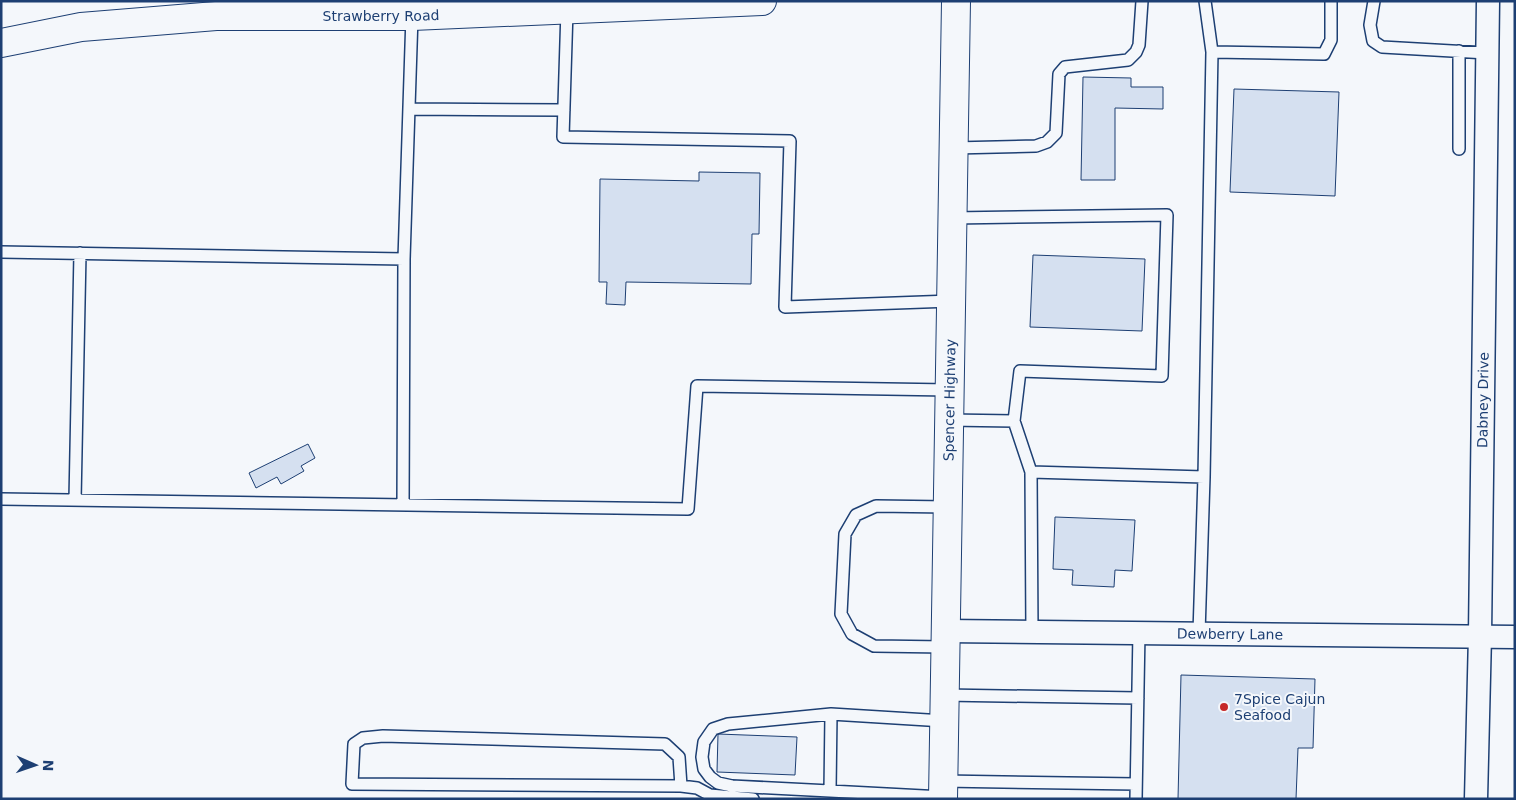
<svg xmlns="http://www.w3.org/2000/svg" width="1516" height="800" font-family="'DejaVu Sans',sans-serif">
	<rect width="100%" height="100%" fill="#f4f7fb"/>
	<!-- building -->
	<path fill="#d5e0f0" stroke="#1d3f73" d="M 1083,77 L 1131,78 L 1131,87 L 1163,87 L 1163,109 L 1115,108 L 1115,180 L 1081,180 Z
		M 1234,89 L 1339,92 L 1335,196 L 1230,192 Z
		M 699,172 L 760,173 L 759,234 L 752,234 L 751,284 L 626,282 L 625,305 L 606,304 L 607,282 L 599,282 L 600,179 L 699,181 Z
		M 1033,255 L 1145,259 L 1142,331 L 1030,327 Z
		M 308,444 L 315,458 L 301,466 L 304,471 L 281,484 L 277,477 L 256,488 L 249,473 Z
		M 1055,517 L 1135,520 L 1132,571 L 1115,570 L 1114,587 L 1072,585 L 1073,570 L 1053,569 Z
		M 1181,675 L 1315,679 L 1313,748 L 1298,748 L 1296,799 L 1178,799 Z
		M 718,734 L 797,737 L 795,775 L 717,772 Z"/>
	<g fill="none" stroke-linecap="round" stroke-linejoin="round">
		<!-- lane casing -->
		<g stroke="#1d3f73" stroke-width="14">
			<path id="lane" d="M 1205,1 L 1212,52
				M 1374,1 L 1370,25 L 1373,41 L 1382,47 L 1487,53
				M 567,10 L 563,137 L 790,141 L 785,307 L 951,301
				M 409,109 L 564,110
				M 954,148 L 1036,146 L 1047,142 L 1056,133 L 1059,74 L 1065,67 L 1128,60 L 1136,52 L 1139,45 L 1142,1
				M 1459,149 L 1459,51
				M 1,252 L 404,259
				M 949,420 L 1014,421 L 1020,371 L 1162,376 L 1167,215 L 952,218
				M 1014,421 L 1031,472 L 1204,477 L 1199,633
				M 1031,472 L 1032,632
				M 1204,477 L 1212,52 L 1324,54 L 1331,40 L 1331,1
				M 1,499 L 688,509 L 697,386 L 949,390
				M 75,500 L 80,253
				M 403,505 L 404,259 L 412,16 L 408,1
				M 945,647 L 874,646 L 852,634 L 841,614 L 845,534 L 856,515 L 876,506 L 948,507
				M 944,695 L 1138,698
				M 943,781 L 1136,784
				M 681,786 L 679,757 L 665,744 L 383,736 L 363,738 L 354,744 L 352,784 L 681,786 L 697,788 L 710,795 L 753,799
				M 830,791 L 732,786 L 718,783 L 710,777 L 704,769 L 702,757 L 704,742 L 713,729 L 728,724 L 831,714
				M 943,797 L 830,791 L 831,714 L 944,721
				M 1136,799 L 1139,632"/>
		</g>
		<!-- street casing -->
		<g stroke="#1d3f73" stroke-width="25">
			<g id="street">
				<path id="s1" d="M 945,631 L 1515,637"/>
				<path id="s2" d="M 1476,799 L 1480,635 L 1488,1"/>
			</g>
		</g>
		<!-- secondary casing -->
		<g stroke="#1d3f73" stroke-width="30">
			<g id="secondary">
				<path id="s3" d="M 1,43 L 81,27 L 216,16 L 412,16 L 762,1"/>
			</g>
		</g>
		<!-- primary casing -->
		<g stroke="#1d3f73" stroke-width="30">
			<g id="primary">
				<path id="s4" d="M 943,799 L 956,1"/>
			</g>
		</g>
		<!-- lane -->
		<use href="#lane" stroke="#f4f7fb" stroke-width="11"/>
		<!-- street -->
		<use href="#street" stroke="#f4f7fb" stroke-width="22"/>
		<!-- secondary -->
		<use href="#secondary" stroke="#f4f7fb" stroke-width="28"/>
		<!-- primary -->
		<use href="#primary" stroke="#f4f7fb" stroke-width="28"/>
	</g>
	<!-- markers -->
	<circle fill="#c62828" stroke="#f4f7fb" stroke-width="2" cx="1224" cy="707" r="5"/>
	<g text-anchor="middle" stroke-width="4" stroke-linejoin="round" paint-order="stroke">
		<!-- street labels -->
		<g font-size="14" fill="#1d3f73" stroke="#f4f7fb">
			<text dy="5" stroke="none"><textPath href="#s3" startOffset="382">Strawberry Road</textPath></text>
			<text dy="5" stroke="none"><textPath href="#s4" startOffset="399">Spencer Highway</textPath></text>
			<text dy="5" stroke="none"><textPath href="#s2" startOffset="399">Dabney Drive</textPath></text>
			<text dy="5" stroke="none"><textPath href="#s1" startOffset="285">Dewberry Lane</textPath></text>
		</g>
		<!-- poi labels -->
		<g font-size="14" fill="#1d3f73" stroke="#f4f7fb" text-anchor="start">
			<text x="1234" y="704">7Spice Cajun<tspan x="1234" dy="16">Seafood</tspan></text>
		</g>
	</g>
	<!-- border -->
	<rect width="1516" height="800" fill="none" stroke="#1d3f73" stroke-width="5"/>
	<!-- north arrow -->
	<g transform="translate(35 765) rotate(92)" stroke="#f4f7fb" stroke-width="4" paint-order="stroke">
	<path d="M0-4L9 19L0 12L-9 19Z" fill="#1d3f73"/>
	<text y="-8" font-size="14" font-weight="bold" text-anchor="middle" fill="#1d3f73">N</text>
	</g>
</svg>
